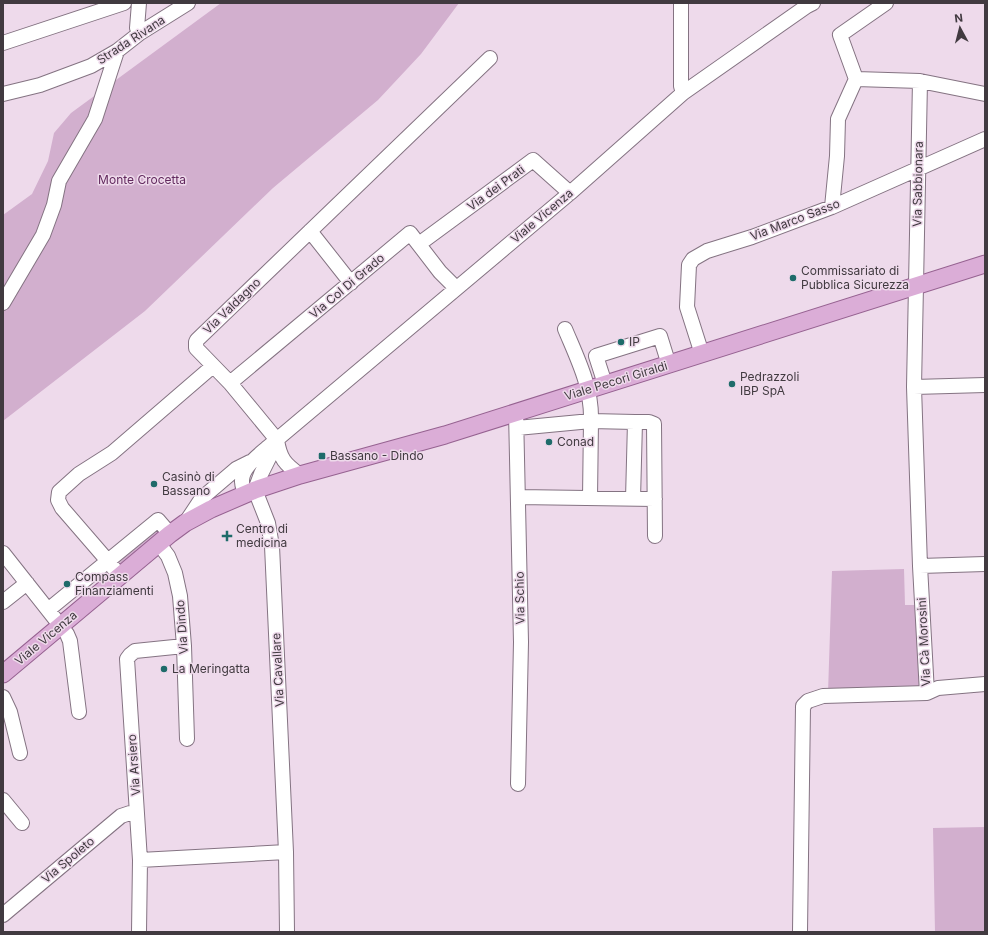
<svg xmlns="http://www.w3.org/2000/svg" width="988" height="935" font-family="Inter,sans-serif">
	<rect width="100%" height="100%" fill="#eedaeb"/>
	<!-- green -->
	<path fill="#d2afce" d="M 221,3 L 459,3 L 421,54 L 378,100 L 273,188 L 145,311 L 3,421 L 3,215 L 32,194 L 48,161 L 54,133 L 71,113 Z
		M 160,528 L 162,531 L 118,565 L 115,556 Z
		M 904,569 L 905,605 L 917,605 L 920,689 L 828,693 L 832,571 Z
		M 985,827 L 985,932 L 935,932 L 933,828 Z"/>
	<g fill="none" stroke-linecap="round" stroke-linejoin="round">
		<!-- minor casing -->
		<g stroke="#847382" stroke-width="16">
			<path id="minor" d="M 139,3 L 137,28 L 140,33
				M 681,3 L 681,86 L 683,93
				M 3,43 L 124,3
				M 856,79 L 840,35 L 886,3
				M 3,94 L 40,85 L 91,66 L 117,51 L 140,33 L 188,3
				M 832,207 L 837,156 L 838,119 L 856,79 L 920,81 L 985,94
				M 310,231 L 351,283
				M 419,244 L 533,160 L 570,193
				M 3,303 L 43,235 L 54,205 L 59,181 L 95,119 L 117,51
				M 702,354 L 687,307 L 689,265 L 693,259 L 707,251 L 752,237 L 832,207 L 985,139
				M 230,383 L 410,233 L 440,272 L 456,288
				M 605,384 L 596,356 L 660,336 L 669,365
				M 914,387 L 985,385
				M 516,412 L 521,642 L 518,784
				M 635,422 L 649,422 L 654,424 L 655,536
				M 517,428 L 591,421 C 592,387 578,360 565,329
				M 277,440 L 230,383 L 196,348 L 196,342 L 197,340 L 490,58
				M 277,440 C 280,459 285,464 300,475
				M 275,446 L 261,474 L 255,490 L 268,523 L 272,546 L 286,852 L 287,932
				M 245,494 C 244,490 242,486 242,482 C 241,468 258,456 268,447 L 570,193 L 683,93 L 807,6 L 813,3
				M 518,497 L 655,499
				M 590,498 L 591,421 L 635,422 L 633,499
				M 186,522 L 202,498 L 236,469 L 250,462
				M 159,544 L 168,556 L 175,573 L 180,596 L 184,646 L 187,739
				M 3,553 L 67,634 L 70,641 L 79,712
				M 920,566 L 985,564
				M 120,576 L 107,560 L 62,508 L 58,500 L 59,492 L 79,474 L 112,453 L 213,366
				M 3,602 L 27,583
				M 48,610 L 158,520 L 170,534
				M 927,693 L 938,688 L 985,684
				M 3,697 L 10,712 L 20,753
				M 3,800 L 22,823
				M 140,860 L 286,852
				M 3,915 L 121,816 L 130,813 L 137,813
				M 139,932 L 140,860 L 127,659 L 130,655 L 135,651 L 184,646
				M 800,932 L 803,706 L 808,701 L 823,696 L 927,693 L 920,566 L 914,387 L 920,81"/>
		</g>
		<!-- major casing -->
		<g stroke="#966291" stroke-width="19">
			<path id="major" d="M 3,674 L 170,534 L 185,523 L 211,509 L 255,490 L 300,475 L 445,435 L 985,264"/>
		</g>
		<!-- minor -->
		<use href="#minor" stroke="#fff" stroke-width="14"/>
		<!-- major -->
		<use href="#major" stroke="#dbadd7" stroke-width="17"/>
	</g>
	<!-- markers -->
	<g fill="#1e6b6a" stroke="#eedaeb" stroke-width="1.5">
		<circle cx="793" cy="278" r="4"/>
		<circle cx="621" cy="342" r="4"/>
		<circle cx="732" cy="384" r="4"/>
		<circle cx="549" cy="442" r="4"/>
		<rect x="318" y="452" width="8" height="8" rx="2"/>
		<circle cx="154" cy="484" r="4"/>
		<path d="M225 530h4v4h4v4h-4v4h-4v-4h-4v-4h4z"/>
		<circle cx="67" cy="584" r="4"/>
		<circle cx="164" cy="669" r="4"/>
	</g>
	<g text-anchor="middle" stroke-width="3" stroke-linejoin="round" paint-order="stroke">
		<!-- street labels -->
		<g font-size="12" fill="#413a40" stroke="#eedaeb">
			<text transform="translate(131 40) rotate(-33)" y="4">Strada Rivana</text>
			<text transform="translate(918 184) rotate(-89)" y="4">Via Sabbionara</text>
			<text transform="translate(496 188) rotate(-36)" y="4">Via dei Prati</text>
			<text transform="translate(542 216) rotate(-40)" y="4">Viale Vicenza</text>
			<text transform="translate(795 220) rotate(-21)" y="4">Via Marco Sasso</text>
			<text transform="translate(347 286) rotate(-40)" y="4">Via Col Di Grado</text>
			<text transform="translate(232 306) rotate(-44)" y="4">Via Valdagno</text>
			<text transform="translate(616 381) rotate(-17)" y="4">Viale Pecori Giraldi</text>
			<text transform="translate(520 598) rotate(-91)" y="4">Via Schio</text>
			<text transform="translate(182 627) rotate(-94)" y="4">Via Dindo</text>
			<text transform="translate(46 638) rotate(-40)" y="4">Viale Vicenza</text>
			<text transform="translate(924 642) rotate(-93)" y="4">Via Cà Morosini</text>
			<text transform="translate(278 670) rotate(-93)" y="4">Via Cavallare</text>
			<text transform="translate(134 765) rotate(-94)" y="4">Via Arsiero</text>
			<text transform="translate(68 860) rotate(-40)" y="4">Via Spoleto</text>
		</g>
		<!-- park labels -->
		<g font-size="12" fill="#62295e" stroke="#eedaeb">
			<text x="142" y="184">Monte Crocetta</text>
		</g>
		<!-- poi labels -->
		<g font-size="12" fill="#413a40" stroke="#eedaeb" text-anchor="start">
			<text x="801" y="275">Commissariato di<tspan x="801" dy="14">Pubblica Sicurezza</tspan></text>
			<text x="629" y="346">IP</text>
			<text x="740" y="381">Pedrazzoli<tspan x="740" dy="14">IBP SpA</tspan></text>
			<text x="557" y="446">Conad</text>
			<text x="330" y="460">Bassano - Dindo</text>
			<text x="162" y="481">Casinò di<tspan x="162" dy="14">Bassano</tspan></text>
			<text x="236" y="533">Centro di<tspan x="236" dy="14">medicina</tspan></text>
			<text x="75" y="581">Compass<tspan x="75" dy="14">Finanziamenti</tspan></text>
			<text x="172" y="673">La Meringatta</text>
		</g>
	</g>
	<!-- border -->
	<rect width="988" height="935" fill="none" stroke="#413a40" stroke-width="8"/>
	<!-- north arrow -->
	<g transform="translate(960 28) rotate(353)" stroke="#eedaeb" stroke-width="3" paint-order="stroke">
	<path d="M0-3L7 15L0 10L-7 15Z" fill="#413a40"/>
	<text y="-6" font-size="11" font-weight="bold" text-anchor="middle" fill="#413a40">N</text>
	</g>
</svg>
